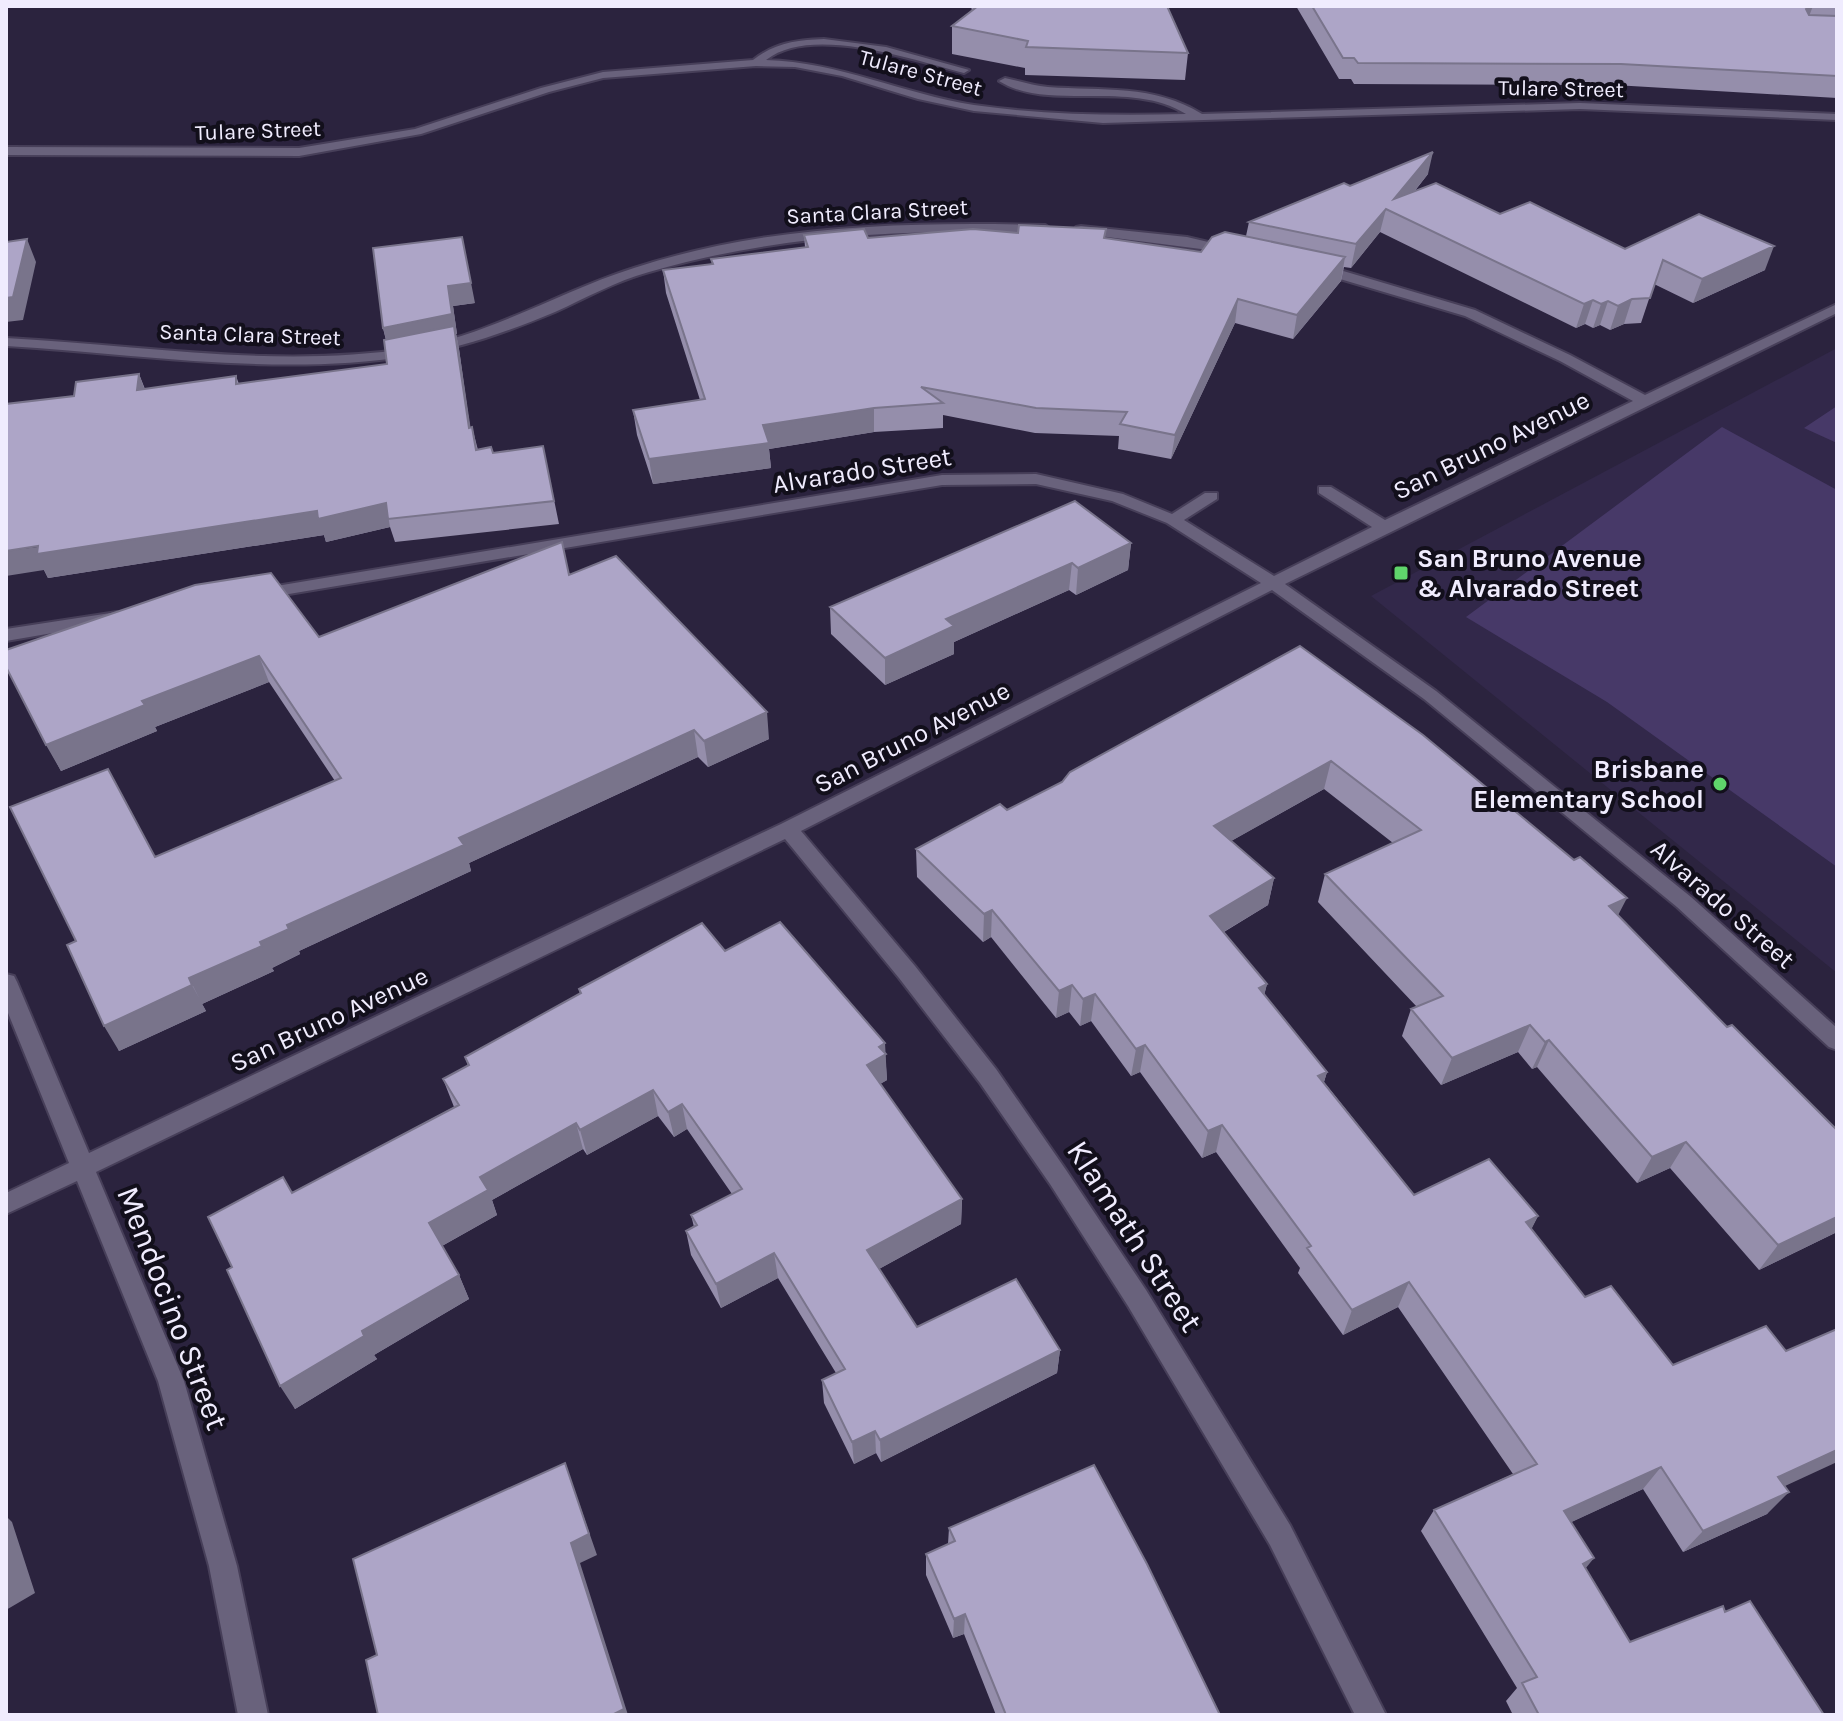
<svg xmlns="http://www.w3.org/2000/svg" width="1843" height="1721" font-family="Karla,sans-serif">
	<rect width="100%" height="100%" fill="#2b233e"/>
	<!-- built -->
	<path fill="#32284a" d="M 1837,348 L 1837,973 L 1371,596 Z"/>
	<!-- green -->
	<path fill="#473968" d="M 1837,406 L 1837,443 L 1804,428 Z
		M 1722,427 L 1837,490 L 1837,867 L 1607,702 L 1466,617 Z"/>
	<g fill="none" stroke-linecap="round" stroke-linejoin="round">
		<!-- minor casing -->
		<g stroke="#473f59" stroke-width="4">
			<path id="minor" d="M 824,39 L 886,47 L 969,70 L 964,73 C 913,60 811,24 766,60 C 839,62 903,94 974,105 C 1044,115 1115,116 1186,114 C 1130,79 1048,112 999,81 L 1005,78 C 1019,81 1034,86 1048,87 C 1102,91 1154,84 1202,114 L 1580,103 L 1837,114 L 1837,120 L 1580,109 L 1103,123 L 974,111 L 918,99 L 842,76 L 795,67 L 756,66 L 603,78 L 549,92 L 421,134 L 299,156 L 6,155 L 6,147 L 299,148 L 415,129 L 541,88 L 603,72 L 753,60 C 775,43 796,40 824,39 Z
				M 994,224 L 1045,225 L 1051,229 L 1045,233 C 912,229 778,234 649,272 C 616,281 586,298 555,312 C 509,331 460,349 410,356 C 276,377 140,354 6,346 L 6,338 C 141,345 277,369 412,348 C 491,335 558,292 634,268 C 750,230 873,223 994,224 Z
				M 1081,226 L 1187,237 L 1238,249 L 1232,253 L 1076,233 L 1076,227 Z
				M 1313,265 L 1323,265 L 1475,310 L 1570,355 L 1645,395 L 1837,304 L 1837,313 L 1285,584 L 1436,691 L 1691,897 L 1837,1028 L 1837,1050 L 1829,1047 L 1677,907 L 1424,699 L 1272,590 L 801,831 L 915,966 L 996,1069 L 1066,1170 L 1146,1290 L 1290,1525 L 1386,1715 L 1355,1715 L 1270,1545 L 1128,1306 L 1050,1184 L 980,1083 L 899,978 L 785,839 L 96,1172 L 184,1381 L 237,1566 L 268,1715 L 238,1715 L 209,1566 L 158,1381 L 77,1181 L 6,1214 L 6,1193 L 69,1163 L 6,1008 L 6,974 L 14,976 L 17,982 L 89,1153 L 781,824 L 1261,583 L 1167,523 L 1112,501 L 1036,484 L 942,485 L 259,599 L 253,598 L 251,594 L 253,590 L 942,475 L 1036,474 L 1123,494 L 1172,514 L 1205,493 L 1217,493 L 1217,499 L 1184,520 L 1274,576 L 1372,527 L 1319,493 L 1319,487 L 1331,487 L 1385,520 L 1633,401 L 1560,361 L 1465,316 L 1313,271 Z
				M 117,612 L 126,617 L 123,621 L 6,641 L 6,629 Z"/>
		</g>
		<!-- minor -->
		<use href="#minor" fill="#69627c" fill-rule="evenodd"/>
	</g>
	<!-- wall -->
	<path fill="#958eab" d="M 971,6 L 1167,6 L 1188,53 L 1185,80 L 1025,75 L 1025,68 L 952,54 L 952,26 L 972,11 Z
		M 1296,6 L 1837,6 L 1837,98 L 1614,85 L 1354,84 L 1351,79 L 1339,79 Z
		M 1428,174 L 1414,192 L 1500,214 L 1625,249 L 1765,270 L 1693,303 L 1654,284 L 1641,323 L 1624,324 L 1610,330 L 1600,325 L 1593,328 L 1585,324 L 1576,328 L 1380,232 L 1351,268 L 1344,267 L 1341,281 L 1293,339 L 1235,323 L 1171,459 L 1118,449 L 1119,436 L 1035,433 L 943,415 L 943,428 L 874,432 L 769,449 L 771,468 L 653,484 L 637,435 L 633,410 L 700,400 L 666,293 L 663,270 L 712,264 L 711,259 L 805,247 L 804,235 L 868,238 L 1018,233 L 1105,239 L 1201,252 L 1246,236 L 1249,222 L 1350,186 Z
		M 373,248 L 475,303 L 453,306 L 457,334 L 456,334 L 459,349 L 470,428 L 472,427 L 478,450 L 493,453 L 543,446 L 559,524 L 395,542 L 390,527 L 326,542 L 324,535 L 48,578 L 44,570 L 74,396 L 139,374 L 145,389 L 236,376 L 239,384 L 387,364 L 386,340 L 383,328 Z
		M 1131,543 L 1128,570 L 1076,595 L 1069,590 L 954,642 L 954,654 L 885,685 L 831,634 L 830,607 Z
		M 569,575 L 769,739 L 708,767 L 698,757 L 469,863 L 471,871 L 299,951 L 300,954 L 272,968 L 274,971 L 202,1004 L 206,1011 L 119,1051 L 76,941 L 155,857 L 335,781 L 269,682 L 155,727 L 157,731 L 61,771 L 6,667 L 319,637 Z
		M 1300,646 L 1618,915 L 1837,1232 L 1759,1270 L 1670,1168 L 1637,1183 L 1537,1067 L 1532,1069 L 1518,1052 L 1441,1085 L 1402,1036 L 1411,1009 L 1417,1007 L 1318,902 L 1325,874 L 1393,843 L 1324,789 L 1231,841 L 1274,878 L 1268,905 L 1224,932 L 1267,984 L 1264,995 L 1327,1072 L 1324,1082 L 1414,1195 L 1538,1216 L 1531,1229 L 1585,1297 L 1673,1365 L 1785,1486 L 1767,1514 L 1683,1552 L 1643,1489 L 1571,1522 L 1586,1569 L 1630,1642 L 1725,1612 L 1824,1715 L 1513,1715 L 1506,1701 L 1517,1688 L 1421,1531 L 1434,1510 L 1513,1474 L 1398,1307 L 1343,1335 L 1298,1273 L 1300,1268 L 1216,1152 L 1202,1158 L 1140,1072 L 1131,1076 L 1091,1021 L 1080,1026 L 1069,1012 L 1056,1018 L 991,937 L 983,942 L 917,877 L 916,849 L 1007,810 L 1062,782 Z
		M 725,951 L 885,1053 L 887,1080 L 880,1084 L 962,1199 L 961,1224 L 879,1269 L 917,1327 L 1060,1350 L 1057,1373 L 881,1462 L 876,1453 L 854,1464 L 824,1403 L 822,1380 L 836,1373 L 778,1278 L 721,1308 L 691,1255 L 686,1231 L 694,1227 L 691,1215 L 732,1194 L 687,1129 L 674,1137 L 658,1116 L 587,1155 L 583,1149 L 492,1200 L 497,1215 L 442,1246 L 459,1275 L 469,1299 L 374,1355 L 377,1359 L 295,1409 L 232,1267 L 292,1193 L 454,1107 L 443,1079 L 468,1066 L 465,1057 L 580,994 L 579,989 Z
		M 949,1528 L 1220,1715 L 996,1715 L 964,1634 L 953,1638 L 926,1575 L 926,1554 L 948,1544 Z"/>
	<!-- shaded-wall -->
	<path fill="#79748b" d="M 1810,6 L 1813,6 L 1806,24 L 1806,9 Z
		M 1433,152 L 1428,174 L 1396,214 L 1394,199 Z
		M 1386,209 L 1380,232 L 1351,268 L 1356,244 Z
		M 462,237 L 475,303 L 453,306 L 457,334 L 456,334 L 459,349 L 474,451 L 469,428 L 388,348 L 383,328 L 448,286 Z
		M 27,239 L 36,262 L 23,320 L 6,322 L 6,298 Z
		M 1774,246 L 1765,270 L 1693,303 L 1702,279 Z
		M 1345,257 L 1341,281 L 1293,339 L 1297,315 Z
		M 1238,299 L 1235,323 L 1171,459 L 1175,435 Z
		M 1632,299 L 1624,324 L 1610,330 L 1618,306 Z
		M 1593,300 L 1585,324 L 1576,328 L 1584,304 Z
		M 1608,301 L 1600,325 L 1593,328 L 1601,304 Z
		M 139,374 L 147,396 L 137,390 Z
		M 874,408 L 874,432 L 769,449 L 771,468 L 653,484 L 649,459 L 763,425 Z
		M 386,503 L 390,527 L 326,542 L 324,535 L 48,578 L 44,570 L 6,576 L 6,551 Z
		M 1131,543 L 1128,570 L 1076,595 L 1078,568 Z
		M 1072,563 L 1069,590 L 954,642 L 954,654 L 885,685 L 885,658 L 946,619 Z
		M 259,656 L 269,682 L 155,727 L 157,731 L 61,771 L 46,745 L 142,701 Z
		M 767,712 L 769,739 L 708,767 L 704,741 Z
		M 694,730 L 698,757 L 469,863 L 471,871 L 299,951 L 300,954 L 272,968 L 274,971 L 202,1004 L 189,978 L 260,942 L 287,925 L 459,838 Z
		M 1331,761 L 1324,789 L 1208,854 L 1214,826 Z
		M 1274,878 L 1268,905 L 1205,943 L 1210,916 Z
		M 1627,898 L 1613,925 L 1609,906 Z
		M 992,910 L 991,937 L 983,942 L 984,914 Z
		M 1267,984 L 1260,1012 L 1259,988 Z
		M 192,985 L 206,1011 L 119,1051 L 104,1026 Z
		M 1072,985 L 1069,1012 L 1056,1018 L 1059,991 Z
		M 1095,994 L 1091,1021 L 1080,1026 L 1083,999 Z
		M 1530,1025 L 1518,1052 L 1441,1085 L 1452,1058 Z
		M 1549,1040 L 1537,1067 L 1532,1069 L 1545,1042 Z
		M 885,1043 L 887,1080 L 868,1091 L 867,1065 L 879,1047 Z
		M 1145,1045 L 1140,1072 L 1131,1076 L 1136,1049 Z
		M 1327,1072 L 1319,1098 L 1318,1076 Z
		M 653,1090 L 658,1116 L 587,1155 L 580,1130 Z
		M 682,1104 L 687,1129 L 674,1137 L 668,1112 Z
		M 576,1123 L 583,1149 L 492,1200 L 497,1215 L 440,1247 L 429,1223 L 480,1177 Z
		M 1222,1125 L 1216,1152 L 1202,1158 L 1208,1131 Z
		M 1686,1142 L 1670,1168 L 1637,1183 L 1652,1157 Z
		M 962,1199 L 961,1224 L 868,1275 L 867,1250 Z
		M 1538,1216 L 1525,1242 L 1526,1222 Z
		M 1837,1217 L 1837,1232 L 1759,1270 L 1778,1245 Z
		M 774,1253 L 778,1278 L 721,1308 L 716,1284 Z
		M 459,1275 L 469,1299 L 374,1355 L 377,1359 L 295,1409 L 280,1386 L 362,1331 Z
		M 1409,1282 L 1398,1307 L 1343,1335 L 1352,1310 Z
		M 1060,1350 L 1057,1373 L 881,1462 L 880,1440 Z
		M 875,1431 L 876,1453 L 854,1464 L 852,1442 Z
		M 1837,1450 L 1837,1462 L 1757,1499 L 1778,1477 Z
		M 565,1463 L 597,1555 L 580,1563 L 628,1715 L 612,1715 L 571,1543 Z
		M 1661,1467 L 1643,1489 L 1548,1533 L 1564,1511 Z
		M 1789,1492 L 1767,1514 L 1683,1552 L 1703,1531 Z
		M 6,1516 L 12,1522 L 35,1593 L 6,1610 Z
		M 1594,1558 L 1577,1579 L 1583,1564 Z
		M 965,1614 L 964,1634 L 953,1638 L 954,1619 Z"/>
	<!-- building -->
	<path fill="#ada5c7" stroke="#79748b" stroke-width="2" d="M 978,6 L 1167,6 L 1188,53 L 1026,47 L 1028,41 L 952,26 Z
		M 1312,6 L 1810,6 L 1806,9 L 1809,15 L 1837,16 L 1837,76 L 1621,64 L 1358,63 L 1354,58 L 1343,58 Z
		M 1433,152 L 1394,199 L 1436,183 L 1500,214 L 1530,202 L 1625,249 L 1699,214 L 1774,246 L 1702,279 L 1663,260 L 1650,298 L 1632,299 L 1618,306 L 1608,301 L 1601,304 L 1593,300 L 1584,304 L 1386,209 L 1356,244 L 1249,222 L 1344,183 L 1350,186 Z
		M 1019,225 L 1106,229 L 1104,238 L 1201,252 L 1212,237 L 1225,232 L 1345,257 L 1297,315 L 1238,299 L 1175,435 L 1120,424 L 1127,412 L 1036,408 L 921,387 L 943,403 L 874,408 L 763,425 L 769,443 L 649,459 L 633,410 L 705,399 L 663,270 L 713,264 L 711,259 L 808,247 L 804,235 L 864,229 L 868,238 L 973,229 L 1018,233 Z
		M 462,237 L 471,283 L 448,286 L 452,314 L 383,328 L 373,248 Z
		M 27,239 L 13,297 L 6,298 L 6,242 Z
		M 454,326 L 469,428 L 472,427 L 476,450 L 491,447 L 493,453 L 543,446 L 554,501 L 388,519 L 386,503 L 318,519 L 317,511 L 37,554 L 38,546 L 6,551 L 6,404 L 74,396 L 76,382 L 139,374 L 137,390 L 236,376 L 236,384 L 387,364 L 384,340 Z
		M 1075,501 L 1131,543 L 1078,568 L 1072,563 L 946,619 L 954,626 L 885,658 L 830,607 Z
		M 562,542 L 569,575 L 616,556 L 767,712 L 704,741 L 694,730 L 459,838 L 464,845 L 287,925 L 289,929 L 260,942 L 262,946 L 189,978 L 192,985 L 104,1026 L 67,945 L 76,941 L 10,807 L 108,769 L 155,857 L 341,778 L 259,656 L 142,701 L 145,705 L 46,745 L 6,667 L 6,650 L 195,585 L 271,573 L 319,637 Z
		M 1300,646 L 1423,735 L 1574,860 L 1580,857 L 1627,898 L 1609,906 L 1727,1027 L 1732,1025 L 1837,1130 L 1837,1217 L 1778,1245 L 1686,1142 L 1652,1157 L 1549,1040 L 1545,1042 L 1530,1025 L 1452,1058 L 1411,1009 L 1443,996 L 1325,874 L 1421,830 L 1331,761 L 1214,826 L 1274,878 L 1210,916 L 1267,984 L 1259,988 L 1327,1072 L 1318,1076 L 1414,1195 L 1489,1159 L 1538,1216 L 1526,1222 L 1585,1297 L 1611,1286 L 1673,1365 L 1766,1326 L 1786,1351 L 1837,1329 L 1837,1450 L 1778,1477 L 1789,1492 L 1703,1531 L 1661,1467 L 1564,1511 L 1594,1558 L 1583,1564 L 1630,1642 L 1723,1606 L 1725,1612 L 1750,1601 L 1824,1715 L 1539,1715 L 1522,1683 L 1537,1677 L 1434,1510 L 1537,1464 L 1409,1282 L 1352,1310 L 1307,1248 L 1311,1246 L 1222,1125 L 1208,1131 L 1145,1045 L 1136,1049 L 1095,994 L 1083,999 L 1072,985 L 1059,991 L 992,910 L 984,914 L 916,849 L 1000,804 L 1007,810 L 1062,782 L 1070,772 Z
		M 780,922 L 885,1043 L 879,1047 L 886,1054 L 867,1065 L 962,1199 L 867,1250 L 917,1327 L 1016,1279 L 1060,1350 L 880,1440 L 875,1431 L 852,1442 L 822,1380 L 845,1369 L 774,1253 L 716,1284 L 686,1231 L 697,1225 L 691,1215 L 742,1189 L 682,1104 L 668,1112 L 653,1090 L 580,1130 L 576,1123 L 480,1177 L 488,1190 L 429,1223 L 459,1275 L 362,1331 L 364,1336 L 280,1386 L 227,1270 L 232,1267 L 208,1217 L 283,1177 L 292,1193 L 459,1105 L 443,1079 L 469,1065 L 465,1057 L 581,993 L 579,989 L 702,923 L 725,951 Z
		M 565,1463 L 589,1534 L 571,1543 L 624,1709 L 612,1715 L 378,1715 L 366,1660 L 377,1655 L 353,1559 Z
		M 1094,1465 L 1147,1564 L 1220,1715 L 1006,1715 L 965,1614 L 954,1619 L 926,1554 L 955,1541 L 949,1528 Z"/>
	<!-- markers -->
	<g fill="#5fd56b" stroke="#120f1b" stroke-width="3">
		<rect x="1393" y="565" width="16" height="16" rx="4"/>
		<circle cx="1720" cy="784" r="8"/>
	</g>
	<g text-anchor="middle" stroke-width="8" stroke-linejoin="round" paint-order="stroke">
		<!-- far-street labels -->
		<g font-size="22" fill="#f0ecfe" stroke="#120f1b">
			<text transform="translate(921 72) rotate(15)" y="8">Tulare Street</text>
			<text transform="translate(1561 88) rotate(1)" y="8">Tulare Street</text>
			<text transform="translate(258 130) rotate(-2)" y="8">Tulare Street</text>
			<text transform="translate(877 211) rotate(-3)" y="8">Santa Clara Street</text>
			<text transform="translate(250 334) rotate(2)" y="8">Santa Clara Street</text>
		</g>
		<!-- street labels -->
		<g font-size="26" fill="#f0ecfe" stroke="#120f1b">
			<text transform="translate(1491 445) rotate(-26)" y="9">San Bruno Avenue</text>
			<text transform="translate(862 470) rotate(-9)" y="9">Alvarado Street</text>
			<text transform="translate(912 737) rotate(-27)" y="9">San Bruno Avenue</text>
			<text transform="translate(1723 904) rotate(41)" y="9">Alvarado Street</text>
			<text transform="translate(329 1019) rotate(-25)" y="9">San Bruno Avenue</text>
		</g>
		<!-- poi labels -->
		<g font-size="26" font-weight="bold" fill="#f0ecfe" stroke="#120f1b" text-anchor="start">
			<text x="1417" y="567">San Bruno Avenue<tspan x="1417" dy="30">&amp; Alvarado Street</tspan></text>
			<text x="1704" y="778" text-anchor="end">Brisbane<tspan x="1704" dy="30">Elementary School</tspan></text>
		</g>
		<!-- near-street labels -->
		<g font-size="32" fill="#f0ecfe" stroke="#120f1b">
			<text transform="translate(1135 1236) rotate(57)" y="11">Klamath Street</text>
			<text transform="translate(173 1308) rotate(69)" y="11">Mendocino Street</text>
		</g>
	</g>
	<!-- border -->
	<rect width="1843" height="1721" fill="none" stroke="#f0ecfe" stroke-width="16"/>
</svg>
